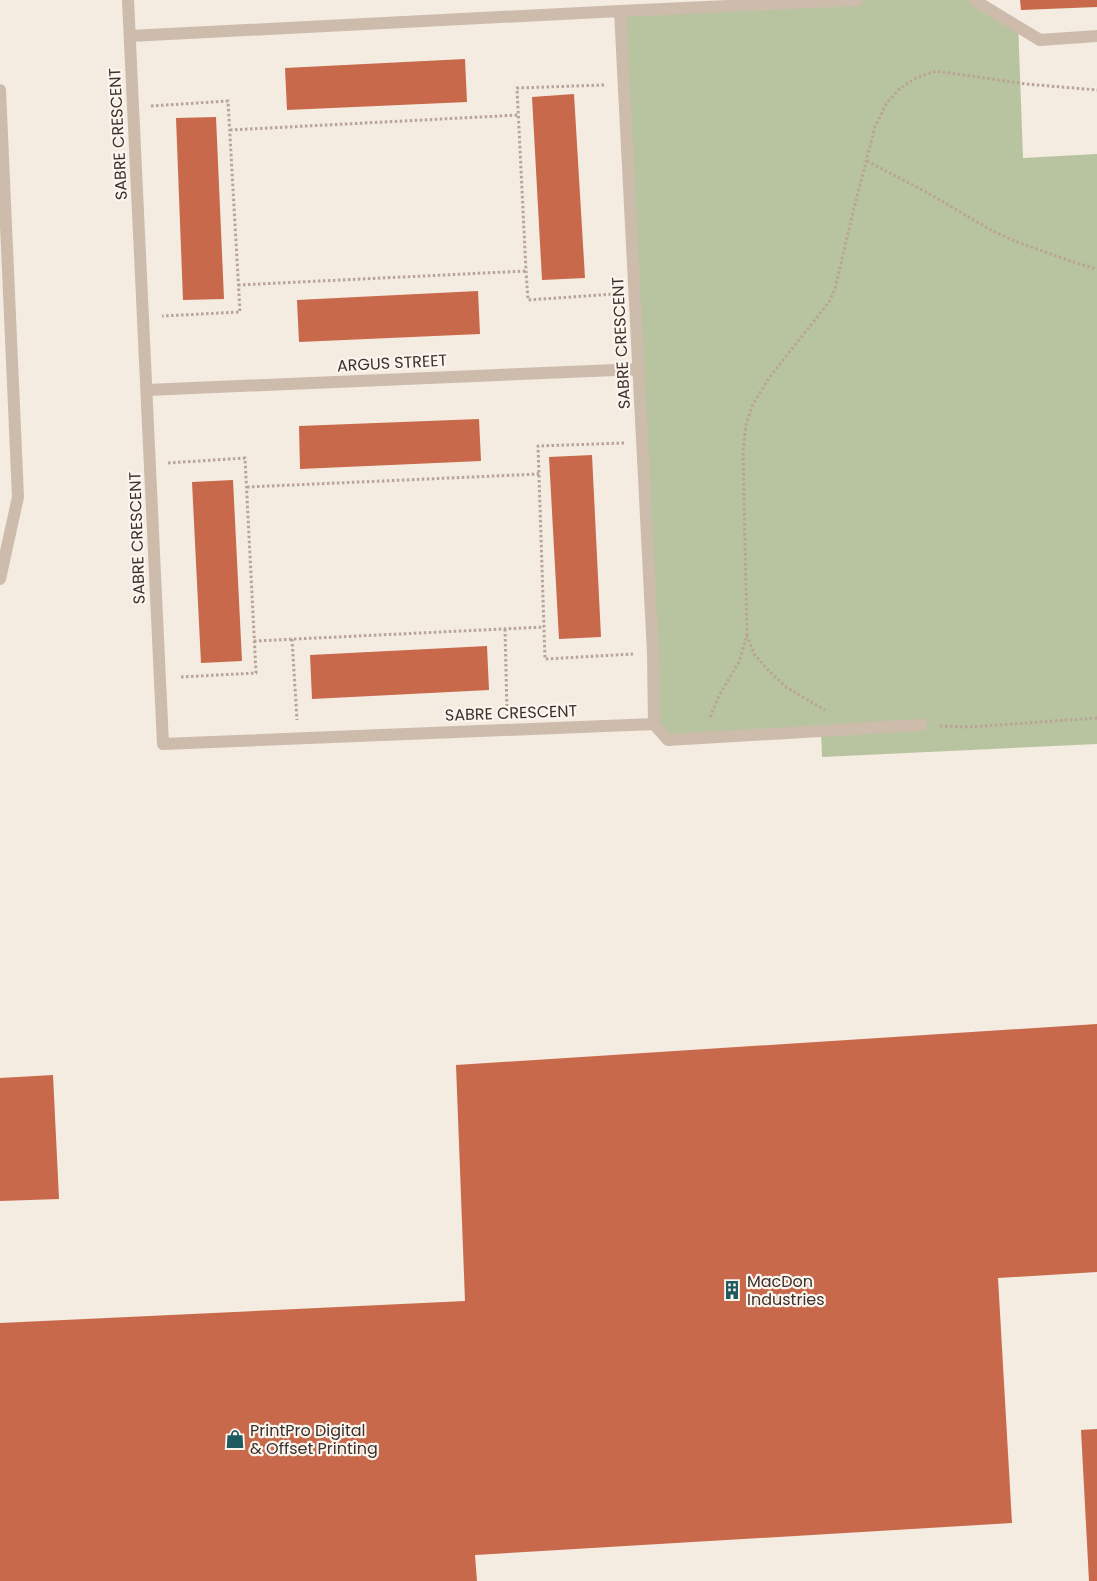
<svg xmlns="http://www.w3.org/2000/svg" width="1097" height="1581" font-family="Poppins,sans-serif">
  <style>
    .green { fill: #b8c4a0 }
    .building { fill: #c8694b }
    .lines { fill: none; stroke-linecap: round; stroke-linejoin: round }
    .path { stroke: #b9a596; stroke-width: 3; stroke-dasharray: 2.5 2.5; stroke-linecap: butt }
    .lane { stroke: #cdbbac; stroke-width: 12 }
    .street { stroke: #cdbbac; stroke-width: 12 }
    .labels { text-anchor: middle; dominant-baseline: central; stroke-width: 4.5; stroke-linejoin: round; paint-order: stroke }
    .street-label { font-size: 16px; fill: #3b302b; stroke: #fbf5ee }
    .poi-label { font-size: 16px; fill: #3b302b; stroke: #fbf5ee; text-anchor: start }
  </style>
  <rect width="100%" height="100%" fill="#f4ebe1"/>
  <path class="green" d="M857,0H983L1018,21L1023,158L1097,154V744L822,757L821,731L668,740L654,724L620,11Z"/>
  <path class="building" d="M1020,0H1097V7L1021,10Z
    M465,59L467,102L287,110L285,68Z
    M574,94L585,278L542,280L532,97Z
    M216,117L224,299L183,300L176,118Z
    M478,291L480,334L299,342L297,300Z
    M479,419L481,461L300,469L299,426Z
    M592,455L601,637L559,639L549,457Z
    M233,480L242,661L201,663L192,482Z
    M487,646L489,690L312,699L310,655Z
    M1097,1024V1272L998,1278L1012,1523L475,1555L477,1581H0V1323L465,1301L456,1065Z
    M53,1075L59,1199L0,1201V1078Z
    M1097,1429V1581H1089L1081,1430Z"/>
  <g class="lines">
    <path class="path" d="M604,85L517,88L526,271L528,300L614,294
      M151,106L228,101L240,312L162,316
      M230,130L519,115
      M867,161L926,192L991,230L1012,240L1073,262L1097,269
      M238,285L526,271
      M624,443L538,446L545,659L633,654
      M168,463L245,458L256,673L180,677
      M247,487L539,474
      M505,629L507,712
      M747,635L754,654L769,671L786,687L825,710
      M292,639L297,720
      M254,641L544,627
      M710,717L720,694L739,662L747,635L743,451L746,425L753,404L769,378L829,302L835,289L852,216L875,127L886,104L900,88L916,78L936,71L1026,84L1097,90
      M940,726L969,727L1097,718"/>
    <path class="lane" d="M974,0L1040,40L1097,36
      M0,90L18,497L0,579
      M654,724L668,740L921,725"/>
    <path class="street" d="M128,0L163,744L654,724L653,653L620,11L857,0
      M130,36L620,11
      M147,390L639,369"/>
  </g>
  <defs>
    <g id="building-bare" transform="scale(1.5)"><path d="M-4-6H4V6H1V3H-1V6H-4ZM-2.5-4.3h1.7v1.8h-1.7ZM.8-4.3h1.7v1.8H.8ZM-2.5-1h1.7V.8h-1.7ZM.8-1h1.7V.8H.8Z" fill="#1f5a5e" stroke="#fbf5ee" stroke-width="2.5" paint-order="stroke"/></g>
    <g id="shop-bare" transform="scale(1.5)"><path d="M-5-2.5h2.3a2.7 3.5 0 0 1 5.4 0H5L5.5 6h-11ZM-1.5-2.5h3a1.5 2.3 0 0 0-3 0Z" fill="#1f5a5e" stroke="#fbf5ee" stroke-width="2.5" paint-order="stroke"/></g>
  </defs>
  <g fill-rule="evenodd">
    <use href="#building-bare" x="732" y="1290"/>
    <use href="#shop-bare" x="235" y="1439"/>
  </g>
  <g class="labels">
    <g class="street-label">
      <text transform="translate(118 134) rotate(-93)">SABRE CRESCENT</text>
      <text transform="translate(621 343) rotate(-93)">SABRE CRESCENT</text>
      <text transform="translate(392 363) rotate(-3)">ARGUS STREET</text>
      <text transform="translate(137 538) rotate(-92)">SABRE CRESCENT</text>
      <text transform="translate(511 713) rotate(-2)">SABRE CRESCENT</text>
    </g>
    <g class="poi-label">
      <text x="747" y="1281">MacDon<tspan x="747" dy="18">Industries</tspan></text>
      <text x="250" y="1430">PrintPro Digital<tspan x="250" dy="18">&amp; Offset Printing</tspan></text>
    </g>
  </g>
</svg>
